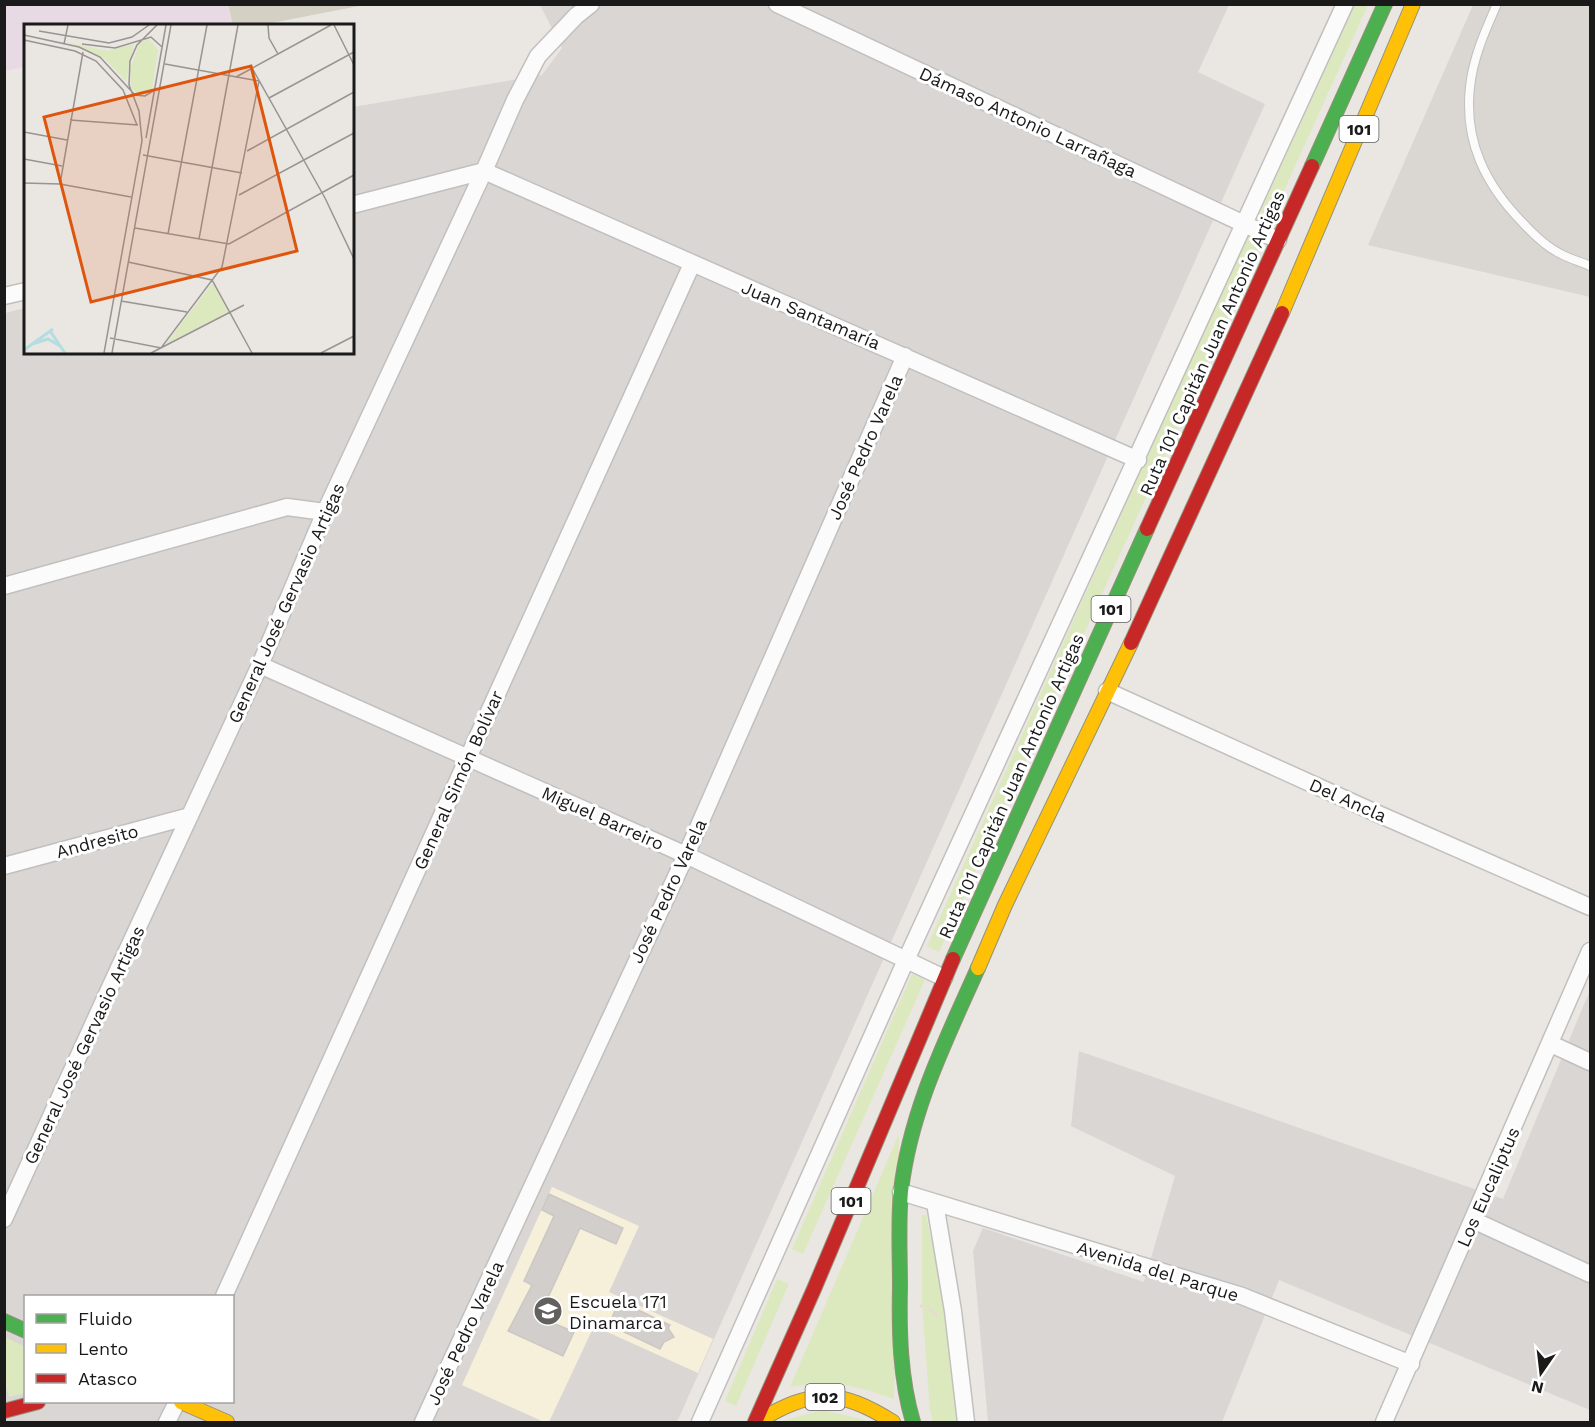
<svg xmlns="http://www.w3.org/2000/svg" width="1595" height="1427" font-family="'Work Sans',sans-serif">
  <style>
    .residential { fill: #d9d6d4; fill-rule: evenodd }
    .industrial { fill: #e8dae4 }
    .education { fill: #f6f0db }
    .airport { fill: #dad6d1 }
    .construction { fill: #d4d0c3 }
    .grass { fill: #dce9be }
    .building { fill: #d2cecb; stroke: #cdc7c3; stroke-width: 1.5 }
    .lines { fill: none; stroke-linecap: round; stroke-linejoin: round }
    .lane-casing { stroke: #c2c0be; stroke-width: 10 }
    .street-casing { stroke: #c2c0be; stroke-width: 19 }
    .fast-casing { stroke: #94917a; stroke-width: 16 }
    .slow-casing { stroke: #94917a; stroke-width: 16 }
    .jam-casing { stroke: #94917a; stroke-width: 16 }
    .path { stroke: #ead7d6; stroke-width: 3; stroke-dasharray: 3 3; stroke-linecap: butt }
    .lane { stroke: #fcfbfb; stroke-width: 8 }
    .street { stroke: #fcfbfb; stroke-width: 16 }
    .fast { stroke: #4caf50; stroke-width: 14 }
    .slow { stroke: #ffc107; stroke-width: 14 }
    .jam { stroke: #c62828; stroke-width: 14 }
    .labels { text-anchor: middle; dominant-baseline: central; stroke-width: 6; stroke-linejoin: round; paint-order: stroke }
    .shield { fill: #fff; stroke: #5f5f5f; stroke-width: 1.5 }
    .shield-label { font-size: 16px; font-weight: bold; fill: #1a1a1a }
    .street-label { font-size: 18px; fill: #1a1a1a; stroke: #fff }
    .poi-label { font-size: 18px; fill: #1a1a1a; stroke: #fff; text-anchor: start }
    .inset-river { fill: none; stroke: #b3dde0; stroke-width: 3 }
    .inset-road { fill: none; stroke: #979492; stroke-width: 1.5 }
    .view { fill: #de560d; fill-opacity: 0.15; stroke: #de560d; stroke-width: 3 }
    .inset-edge { fill: none; stroke: #1a1a1a; stroke-width: 3 }
  </style>
  <rect width="100%" height="100%" fill="#eae6e2"/>
  <path class="residential" d="M540,5H1229L1198,72L1265,104L677,1422H5V313L25,308L26,352H352L353,107L542,75L562,48ZM26,1296H232V1402H26Z
    M1590,990V1410L1279,1280L1222,1422H988L973,1251L983,1228L1144,1282L1175,1176L1071,1126L1079,1051L1503,1199Z"/>
  <path class="industrial" d="M5,4L227,5L233,25L26,26L25,67L5,71Z"/>
  <path class="education" d="M552,1187L639,1226L609,1292L713,1339L698,1373L594,1326L549,1422H544L462,1385Z"/>
  <path class="airport" d="M1473,5H1590V297L1368,245Z"/>
  <path class="construction" d="M228,5V4L364,5L256,26L233,25Z"/>
  <path class="grass" d="M1355,5H1368L1272,217L1260,212Z
    M1247,235L1262,242L939,952L927,946Z
    M912,974L925,980L803,1254L792,1249Z
    M899,1134L894,1399C855,1385 831,1379 790,1387Z
    M922,1215H926L941,1284L961,1422H933L930,1410L922,1303Z
    M777,1279L789,1284L736,1406L725,1401Z
    M5,1337L25,1347V1393L9,1397L5,1384Z
    M823,1410L862,1419L867,1422H782L785,1420Z"/>
  <path class="building" d="M549,1194L623,1228L616,1244L580,1228L539,1317L574,1332L563,1356L508,1331L532,1285L524,1281L554,1216L542,1210Z
    M619,1301L670,1325L668,1328L674,1337L664,1342L660,1349L609,1325Z"/>
  <g class="lines">
    <g class="lane-casing">
      <path id="lane" d="M1497,4C1485,31 1473,58 1470,87C1464,141 1485,184 1522,222C1533,234 1546,247 1561,254C1570,259 1581,262 1590,266"/>
    </g>
    <g class="street-casing">
      <path id="street" d="M777,4L1278,240
        M352,205L484,171L1138,460
        M4,296L26,291
        M4,586L287,507L325,512
        M260,665L686,855L944,978
        M1107,691L1376,813L1590,907
        M4,866L190,816
        M1551,1044L1590,1062
        M901,1192L1242,1296L1411,1364
        M935,1203L953,1311L966,1422
        M4,1219L118,970L260,665L325,512L484,171L515,100L538,56L576,16L591,4
        M1473,1220L1590,1274
        M224,1296L692,264
        M167,1422L177,1402
        M423,1422L686,855L905,356
        M700,1422L906,960L1345,4
        M1384,1422L1590,951"/>
    </g>
    <g class="fast-casing">
      <path id="fast" d="M1312,166L1385,4
        M953,959L1147,529
        M4,1321L26,1331
        M913,1422C900,1378 899,1332 900,1287C900,1255 898,1222 901,1191C910,1111 946,1040 978,968"/>
    </g>
    <g class="slow-casing">
      <path id="slow" d="M1282,313L1413,4
        M978,968L1005,905L1131,643
        M181,1402L227,1422
        M757,1422C811,1389 839,1388 893,1422"/>
    </g>
    <g class="jam-casing">
      <path id="jam" d="M1147,529L1312,166
        M1131,643L1282,313
        M4,1411L38,1402
        M755,1422L814,1289L953,959"/>
    </g>
    <path class="path" d="M920,1306H927L933,1314H937"/>
    <use href="#lane" class="lane"/>
    <use href="#street" class="street"/>
    <use href="#fast" class="fast"/>
    <use href="#slow" class="slow"/>
    <use href="#jam" class="jam"/>
  </g>
  <defs>
    <g id="school-disc" transform="scale(1.5)"><circle r="9.5" fill="#636160" stroke="#fff"/><path d="M0-5L7-2L0 1L-7-2ZM-4 1L0 2.5L4 1V4Q0 6-4 4Z" fill="#fff"/></g>
  </defs>
  <g fill-rule="evenodd">
    <use href="#school-disc" x="548" y="1311"/>
  </g>
  <g class="labels">
    <g class="shield">
      <rect x="1339.5" y="116" width="39" height="26" rx="4.5"/>
      <rect x="1091.5" y="596" width="39" height="26" rx="4.5"/>
      <rect x="831.5" y="1188" width="39" height="26" rx="4.5"/>
      <rect x="805.5" y="1384" width="39" height="26" rx="4.5"/>
    </g>
    <g class="shield-label">
      <text x="1359" y="129">101</text>
      <text x="1111" y="609">101</text>
      <text x="851" y="1201">101</text>
      <text x="825" y="1397">102</text>
    </g>
    <g class="street-label">
      <text transform="translate(1028 122) rotate(25)">Dámaso Antonio Larrañaga</text>
      <text transform="translate(811 315) rotate(23)">Juan Santamaría</text>
      <text transform="translate(1212 343) rotate(-66)">Ruta 101 Capitán Juan Antonio Artigas</text>
      <text transform="translate(865 447) rotate(-66)">José Pedro Varela</text>
      <text transform="translate(286 603) rotate(-66)">General José Gervasio Artigas</text>
      <text transform="translate(458 780) rotate(-66)">General Simón Bolívar</text>
      <text transform="translate(1011 786) rotate(-66)">Ruta 101 Capitán Juan Antonio Artigas</text>
      <text transform="translate(1348 800) rotate(24)">Del Ancla</text>
      <text transform="translate(603 818) rotate(24)">Miguel Barreiro</text>
      <text transform="translate(97 841) rotate(-15)">Andresito</text>
      <text transform="translate(668 891) rotate(-65)">José Pedro Varela</text>
      <text transform="translate(84 1045) rotate(-65)">General José Gervasio Artigas</text>
      <text transform="translate(1488 1187) rotate(-66)">Los Eucaliptus</text>
      <text transform="translate(1158 1271) rotate(17)">Avenida del Parque</text>
      <text transform="translate(465 1333) rotate(-65)">José Pedro Varela</text>
    </g>
    <g class="poi-label">
      <text x="569" y="1301">Escuela 171<tspan x="569" dy="21">Dinamarca</tspan></text>
    </g>
  </g>
  <g transform="translate(24 24)">
    <rect width="330" height="330" fill="#eae6e2"/>
    <path d="M125,15L134,26L128,65L116,71L107,64L106,46L116,18ZM43,18L83,27L110,20L102,57L81,35ZM190,260L204,288L142,320L187,261Z" fill="#dce9be"/>
    <path class="inset-river" d="M26,307L41,329M8,320L24,315L36,322M0,326L29,305"/>
    <path class="inset-road" d="M244,1L245,14L254,30M310,1L330,41M15,7L85,19L108,13L125,1M0,11L55,23L76,33L111,71L121,72L129,67M0,16L51,27L72,37L99,66L113,101M40,20L44,1M58,20L91,24L127,13L138,23M141,40L235,57M228,44L301,174L330,235M212,53L307,1M245,74L330,28M46,96L114,101M0,108L43,116M122,114L142,1M223,127L330,68M119,131L218,149M0,135L38,142M0,159L36,160L107,173M36,160L59,28M215,171L330,109M111,204L205,220L330,151M144,210L183,1M175,215L214,1M104,238L188,256L228,329M97,277L163,288M86,314L137,324L198,243L235,57M80,329L118,117L115,87L105,61L106,37L113,21L133,1M88,329L147,1M127,329L220,281M297,329L330,312"/>
    <path class="view" d="M227,42L273,227L67,278L20,93Z"/>
    <rect width="330" height="330" class="inset-edge"/>
  </g>
  <rect width="1595" height="1427" fill="none" stroke="#1a1a1a" stroke-width="12"/>
  <rect x="24" y="1295" width="210" height="108" fill="#ffffff" stroke="#a3a3a3" stroke-width="1.5"/>
  <rect x="36" y="1314" width="30" height="9" fill="#4caf50" stroke="#a3a3a3" stroke-width="1.5"/>
  <text x="78" y="1325" font-size="18" fill="#1a1a1a">Fluido</text>
  <rect x="36" y="1344" width="30" height="9" fill="#ffc107" stroke="#a3a3a3" stroke-width="1.5"/>
  <text x="78" y="1355" font-size="18" fill="#1a1a1a">Lento</text>
  <rect x="36" y="1374" width="30" height="9" fill="#c62828" stroke="#a3a3a3" stroke-width="1.5"/>
  <text x="78" y="1385" font-size="18" fill="#1a1a1a">Atasco</text>
  <g transform="translate(1541 1373) rotate(194)" stroke="#ffffff" stroke-width="4.5" paint-order="stroke">
  <path d="M0-4.5L10 22L0 15L-10 22Z" fill="#1a1a1a"/>
  <text y="-9" font-size="16" font-weight="bold" text-anchor="middle" fill="#1a1a1a">N</text>
  </g>
</svg>
